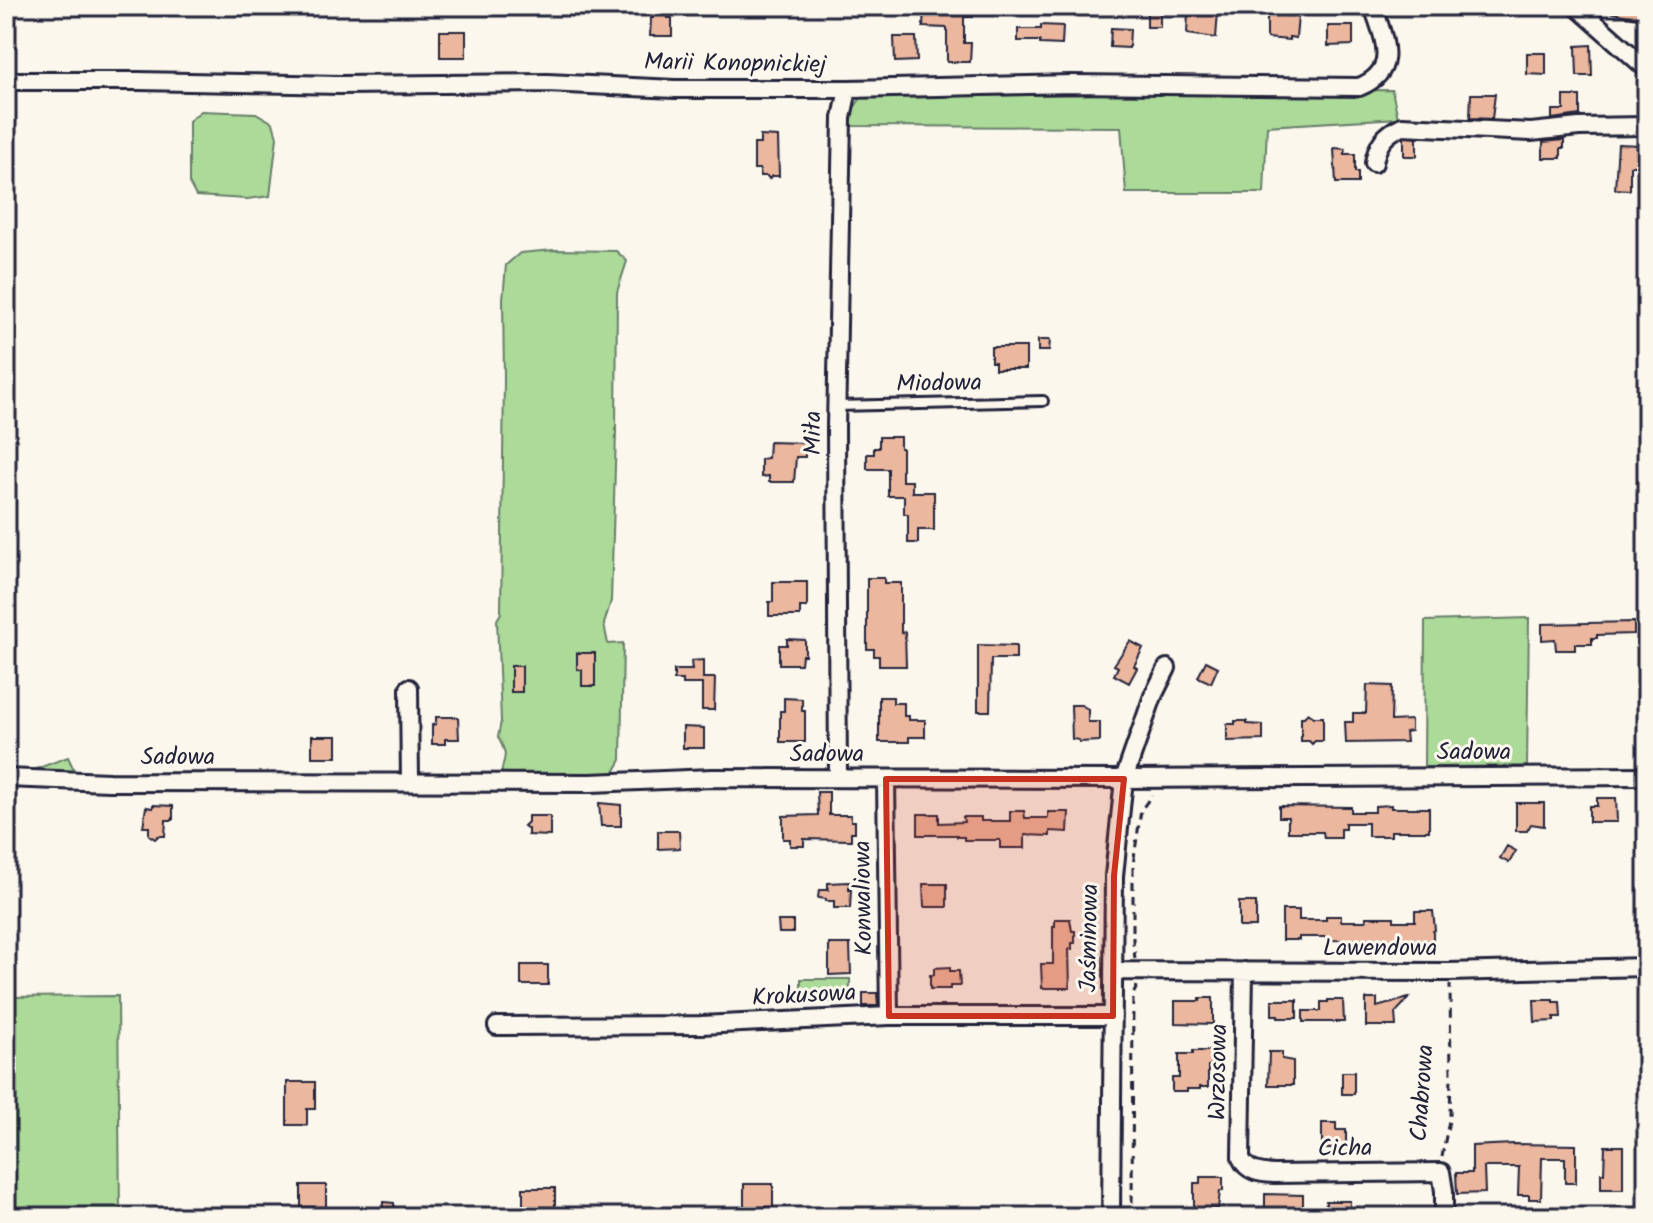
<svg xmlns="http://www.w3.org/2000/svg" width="1653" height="1223" font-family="Kalam,sans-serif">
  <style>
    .green { fill: #acda99; stroke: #677e6a; stroke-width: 2 }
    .building { fill: #ebb79e; stroke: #22223b; stroke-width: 2 }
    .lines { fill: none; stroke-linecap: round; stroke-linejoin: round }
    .lane-casing { stroke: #22223b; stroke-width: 14 }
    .street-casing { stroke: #22223b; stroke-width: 22 }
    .path { stroke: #22223b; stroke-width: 3; stroke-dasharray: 8 6; stroke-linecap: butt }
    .lane { stroke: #fbf7ec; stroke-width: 8 }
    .street { stroke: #fbf7ec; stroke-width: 16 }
    .marked { fill: #c8321e; fill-opacity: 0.2; stroke: #c8321e; stroke-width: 6; stroke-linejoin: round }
    .labels { text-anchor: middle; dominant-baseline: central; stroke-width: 6; stroke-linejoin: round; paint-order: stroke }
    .street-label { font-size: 24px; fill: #22223b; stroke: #fbf7ec }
  </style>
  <rect width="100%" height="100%" fill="#fbf7ec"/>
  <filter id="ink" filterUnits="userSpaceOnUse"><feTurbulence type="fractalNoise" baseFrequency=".0125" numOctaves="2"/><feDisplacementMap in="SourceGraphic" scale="16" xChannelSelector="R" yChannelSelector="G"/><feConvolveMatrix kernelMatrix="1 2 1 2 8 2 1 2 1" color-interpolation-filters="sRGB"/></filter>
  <g filter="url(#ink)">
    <path class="green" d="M1392,90L1398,118L1267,126L1264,193H1126L1121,127L851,126V112L861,98L880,97Z
      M201,111L256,113L273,123L277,137L270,196L247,199L196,196L189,183V121Z
      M554,250L616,251L627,261L617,292L616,433L611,601L604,624L608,644L623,643L621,760L614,772L595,776H501C503,754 510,760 498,737L501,721L497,620L501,613L504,379L503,299L506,265L520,253Z
      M1529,618L1527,766L1424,767L1425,621Z
      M68,757L76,774L20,775Z
      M801,979H850V1002H801Z
      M118,996L120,1217H6V997Z"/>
    <path class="building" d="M924,6H973V17H964V43H971L970,62H947V28L923,27Z
      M1147,6H1160V27H1147Z
      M1605,6H1647V20L1604,11Z
      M653,8H668V18H672V36H650L651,18H653Z
      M1276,8L1281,15L1298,16L1296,38L1289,37V40L1267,38V14Z
      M1199,10L1218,11L1216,38L1187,34L1188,12H1198Z
      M1041,25L1063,26L1062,45L1040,44V41H1018V29H1041Z
      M1328,26H1353V45L1328,46Z
      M1111,28L1130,29L1129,48L1110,47Z
      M440,31H466V57H440Z
      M894,37H916L917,61L895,62Z
      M1591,45L1592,76H1577L1576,46Z
      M1527,53H1546V75L1527,74Z
      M1471,94H1495L1492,119L1470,118Z
      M1564,96H1580V115L1552,119V110H1564Z
      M760,136L778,137L779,176H772L769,179L767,176H760V169H754V144H760Z
      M1404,137L1417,138V156H1404Z
      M1564,140V148H1561V158H1543V142Z
      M1618,144L1640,145V166H1630V190L1615,189Z
      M1334,148L1345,149V154H1355V172H1358V183H1336Z
      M1038,340H1050L1049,351H1038Z
      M991,347H1026V369H995V362H991Z
      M879,437H900V448H902V481H912V492H934V530H918V543H908V514H904V496H888V469H867V454H874V448H879Z
      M769,442L805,443V457H796L794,482H769V476L761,477V459L768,458Z
      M867,578H884V583H901V633L905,632L906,666H879V656H874V649H867Z
      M773,582H807V607H800V616H769V602H773Z
      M1634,622V634L1597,635V638H1592V644H1575V650H1556L1555,639L1542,640V624Z
      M787,639L805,640V655H802L801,664H779V645H787Z
      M1130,641L1143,648L1134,666L1137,668L1129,683L1114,675L1118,667L1114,665Z
      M978,645L1016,646V659H991L990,711H978Z
      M577,653H595V686H582V670L577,669Z
      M703,660V678H715L714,710H702V684H683V680H674V670H692L691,661Z
      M1206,661L1218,667L1211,683L1198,677Z
      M511,666H522V692H511Z
      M1367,685L1392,686L1391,721L1411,720V731L1405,732L1406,742L1346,743L1345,722H1353V713H1366Z
      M879,697H893V703H904V716H909V720H925V737H909V742H879Z
      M784,698L802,699V711H805V742H780V711H784Z
      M1071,705H1081L1088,709V722H1100V741L1079,742V740L1072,739Z
      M1308,713L1314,717H1323V741H1315L1312,744L1309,741H1301V717H1304Z
      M436,717H458L459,739H445V744H432V725L436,724Z
      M1235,721H1247V724L1263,725V740L1227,741V724H1235Z
      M683,727L704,728V748H683Z
      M312,736H337V757H312Z
      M817,792H829V815H851V821H855V832H851V840L804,839V846H790V839H783V816L818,815Z
      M1597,798H1616L1617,822H1589V806H1597Z
      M599,803L621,805V826H601Z
      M1516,803H1544V826L1531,824L1527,831H1516Z
      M153,805L173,806V820H166L165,836H158L155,839L149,835V827H143L146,807L153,808Z
      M1391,805V808H1429V831H1391V836H1368V823H1345V829H1341V838H1324L1323,832H1288V817H1279V806L1351,807V812H1375V806Z
      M1010,811H1024L1025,818H1048V812H1069L1068,832L1050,831V836L1025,835V848H1000V840H964V837H957V835H918V814H939V823L964,822L963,817H981V821H1010Z
      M528,816H550V836L528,835V829L524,826L528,822Z
      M658,831H679L680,848L658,849Z
      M1507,846L1516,851L1509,863L1500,858Z
      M849,882V890H851L850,908H834V901H826V899L818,898L819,890H828V883Z
      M923,884H947V907H924Z
      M1239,902H1256V927H1239Z
      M1282,910H1299V920H1326V916H1341V921H1366V917H1394V921H1415V911H1433L1435,930L1433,931V941L1326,940V937H1299V940H1282Z
      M1055,919H1070L1072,931H1075V943H1072V949H1069L1070,988H1042L1041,964H1053V926H1055Z
      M778,921H793V933H779Z
      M829,944H850L851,974L829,975Z
      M521,965H548V985H521Z
      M950,967V971H959L960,986H950V989H930V975H934V968Z
      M863,993H877L878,1006H863Z
      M1200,998H1213V1024L1175,1023V1001H1200Z
      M1409,998L1395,1013L1396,1026H1366V999H1377V1007Z
      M1272,1000H1297V1018H1278V1015H1272Z
      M1328,1000H1343L1344,1022H1303V1011H1321V1002H1328Z
      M1534,1000H1553V1002H1560L1561,1017H1554V1021L1535,1022Z
      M1193,1051H1211V1066H1208V1087H1200V1089H1187V1092H1172V1078H1179V1054H1193Z
      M1269,1052H1282V1059L1293,1061V1085H1268Z
      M1342,1072H1354V1094H1342Z
      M287,1082H315V1109H307V1125H287Z
      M1322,1123H1336V1130H1346V1149H1322Z
      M1513,1144L1576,1145V1183H1565V1158H1542L1541,1199H1529V1195H1518L1519,1167H1484L1485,1193L1457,1194L1456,1173H1472V1146Z
      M1605,1146H1623V1189H1601V1173H1604Z
      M1200,1177H1223V1191H1220L1218,1209H1194V1183H1200Z
      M744,1184H773V1207H744Z
      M301,1185H326V1207H301Z
      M523,1188H555V1207H523Z
      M1265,1194L1303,1195V1213L1265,1214Z
      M1326,1201H1350V1217H1325Z
      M383,1202L394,1203V1217H382Z"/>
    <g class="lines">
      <g class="lane-casing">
        <path id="lane" d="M837,406L1043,401"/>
      </g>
      <g class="street-casing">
        <path id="street" d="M1576,6L1647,69
          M6,81H138L340,85L547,83L675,89H848L1071,84L1359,87C1401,70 1383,38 1373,6
          M1374,163C1377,144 1385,134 1402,126L1531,132L1579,127L1647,126
          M409,688L410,782
          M6,778L109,782L591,783L712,778L1124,779L1647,776
          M838,778L836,428L842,118L848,89
          M886,779L889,1016
          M1113,971L1449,972L1647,967
          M1244,971L1241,1158C1247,1172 1260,1173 1274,1174L1441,1172L1444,1191V1217
          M497,1026L701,1025L889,1016H1113
          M1111,1217L1114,876L1124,779L1153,696L1167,668"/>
      </g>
      <path class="path" d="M1135,959L1133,940V865L1141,810L1152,795
        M1442,1157L1450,1115L1451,1076L1450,985
        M1132,1217L1133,995L1137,986"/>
      <use href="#lane" class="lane"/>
      <use href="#street" class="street"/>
    </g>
  </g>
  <path class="marked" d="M886,779H1124L1114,876L1113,1016H889Z"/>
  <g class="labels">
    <g class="street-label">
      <text transform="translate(735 64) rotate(1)">Marii Konopnickiej</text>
      <text transform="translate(939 384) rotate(-1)">Miodowa</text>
      <text transform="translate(813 433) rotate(-90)">Miła</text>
      <text x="1474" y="752">Sadowa</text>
      <text x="827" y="754">Sadowa</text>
      <text x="178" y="757">Sadowa</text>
      <text transform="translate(864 898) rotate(-91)">Konwaliowa</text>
      <text transform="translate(1090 938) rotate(-89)">Jaśminowa</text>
      <text x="1380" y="948">Lawendowa</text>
      <text transform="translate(804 996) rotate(-3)">Krokusowa</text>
      <text transform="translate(1219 1072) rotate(-89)">Wrzosowa</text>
      <text transform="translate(1423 1093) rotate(-86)">Chabrowa</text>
      <text transform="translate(1345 1149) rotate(-1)">Cicha</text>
    </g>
  </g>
  <rect width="1653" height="1223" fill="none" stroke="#fbf7ec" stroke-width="32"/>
  <rect x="16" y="16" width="1621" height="1191" fill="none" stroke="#22223b" stroke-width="3" filter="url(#ink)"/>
</svg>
